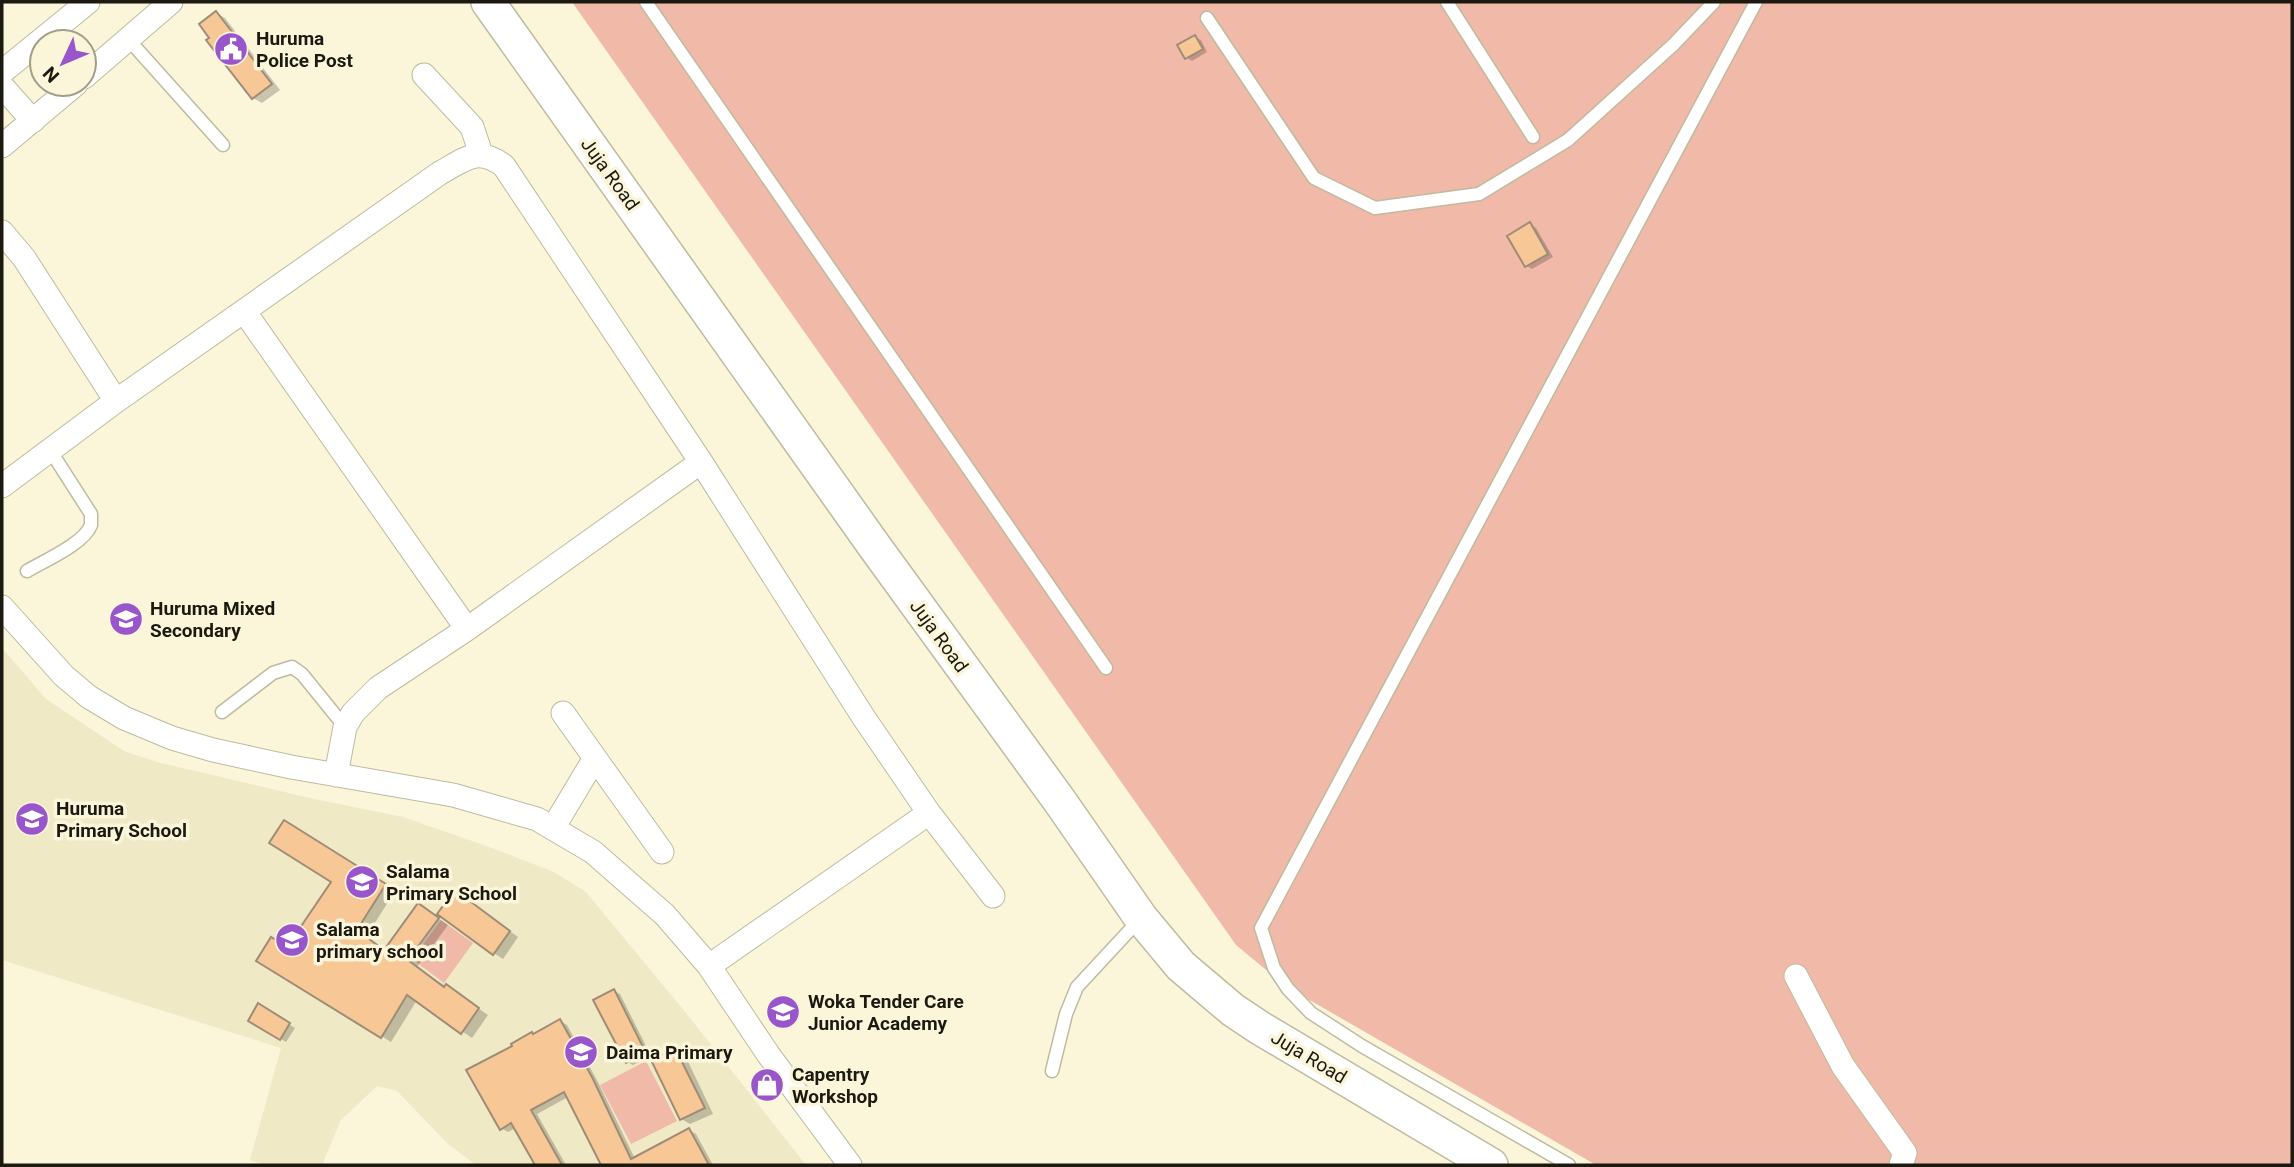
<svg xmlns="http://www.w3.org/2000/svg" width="2294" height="1167" font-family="Roboto,sans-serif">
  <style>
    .built { fill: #f0e9c6 }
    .green { fill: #f0b9a8 }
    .shadow { fill: #0003 }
    .building { fill: #f7c795; stroke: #9f8c78; stroke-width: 2 }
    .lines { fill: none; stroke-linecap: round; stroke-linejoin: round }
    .lane-casing { stroke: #bfbaa0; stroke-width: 15 }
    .street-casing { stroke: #bfbaa0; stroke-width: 25 }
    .secondary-casing { stroke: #bfbaa0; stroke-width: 36 }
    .lane { stroke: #fff; stroke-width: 12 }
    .street { stroke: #fff; stroke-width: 23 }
    .secondary { stroke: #fff; stroke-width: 33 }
    .labels { text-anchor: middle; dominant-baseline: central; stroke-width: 7; stroke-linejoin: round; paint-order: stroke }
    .poi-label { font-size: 19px; font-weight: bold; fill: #1b1910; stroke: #fbf5da; text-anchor: start }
    .street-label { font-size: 19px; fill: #1b1910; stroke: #fbf5da }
  </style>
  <rect width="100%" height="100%" fill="#fbf5da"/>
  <path class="built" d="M2,648L46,699L124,751L157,762L310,798L403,817L489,847L554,872L586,892L686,1013L806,1165H476L448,1144L397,1091L377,1086L341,1120L322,1165H266L250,1160L281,1048L2,960Z"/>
  <path class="green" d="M572,2H2292V1165H1596L1287,987L1236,945Z
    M441,920L473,943L444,983L412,959Z
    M646,1061L677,1121L631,1144L600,1085Z"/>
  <path class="shadow" d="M216,13L225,18L280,90L262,103L253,98Z
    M1195,37L1201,40L1207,52L1192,61L1186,57Z
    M1530,224L1536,228L1553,257L1532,269L1527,266Z
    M294,828L395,891L366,937L385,951L428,911L448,925L417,967L488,1015L472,1038L417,1000L391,1042L259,960L288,949L334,882Z
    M464,898L518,937L503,959L494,953Z
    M614,991L620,994L651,1056L633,1065L627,1062Z
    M259,1006L295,1028L286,1042L250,1020Z
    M560,1021L567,1025L599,1084L635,1159L689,1130L696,1134L713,1165H603L568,1097L537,1114L566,1165H537L516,1128L508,1132L501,1128L534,1035Z
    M675,1050L685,1055L713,1114L690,1124L681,1119Z"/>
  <path class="building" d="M216,11L272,84L252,99L206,40L209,38L199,24Z
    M1195,35L1203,49L1185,59L1177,45Z
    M1530,222L1548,254L1525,267L1507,236Z
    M284,820L386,884L357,930L384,950L418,903L439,918L408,960L444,987L446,984L479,1008L461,1034L407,995L381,1038L256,961L271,937L287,947L331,882L269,843Z
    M455,890L510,931L493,955L437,914Z
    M614,989L646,1053L626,1063L593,1000Z
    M258,1003L290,1023L280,1040L248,1021Z
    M560,1019L593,1079L631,1159L689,1128L709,1165H601L564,1092L531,1110L562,1165H535L511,1123L500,1130L466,1070L512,1046L511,1044L532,1032L533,1034Z
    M675,1048L705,1108L680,1120L651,1060Z"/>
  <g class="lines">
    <g class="lane-casing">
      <path id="lane" d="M646,2L1106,668
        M1447,2L1533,137
        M1207,18L1314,178L1375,208L1479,194L1568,140L1673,45L1714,2
        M128,39L223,145
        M27,571C44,561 85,543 91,525C91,523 91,516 91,514L50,450
        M222,712L273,673L292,667L302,674L345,727
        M1052,1071L1066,1014L1077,987L1141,918
        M1569,1165L1362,1046L1311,1013L1288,989L1274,968L1261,928L1756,2"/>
    </g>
    <g class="street-casing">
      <path id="street" d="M2,72L88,2
        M424,75L472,127L481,154
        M84,77L171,2
        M2,86L33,121
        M2,146L76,84
        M2,232L24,258L116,401
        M244,311L467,629
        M2,486L116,401L440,173C465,159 478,146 504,166L701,462L864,718L929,813L709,966
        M2,607L64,676L89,697L124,718L172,738L213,750L291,767L453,795L537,819L593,852L665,915L709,966L768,1054L850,1165
        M563,713L595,758
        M336,775L345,727L353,713L378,688L467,629L701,462
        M929,813L993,896
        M553,828L595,758L662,852
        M1796,976L1843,1066L1905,1153L1901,1165"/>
    </g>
    <g class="secondary-casing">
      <path id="secondary" d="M488,2L875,547L1059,800L1141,918L1181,966L1233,1010L1260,1028L1491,1165"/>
    </g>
    <use href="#lane" class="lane"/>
    <use href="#street" class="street"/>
    <use href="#secondary" class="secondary"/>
  </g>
  <defs>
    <g id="civic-disc" transform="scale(1.75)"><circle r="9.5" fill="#9955ca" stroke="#fbf5da"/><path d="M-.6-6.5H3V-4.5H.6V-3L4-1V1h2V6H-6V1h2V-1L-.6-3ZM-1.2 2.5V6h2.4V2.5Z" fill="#fff"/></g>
    <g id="school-disc" transform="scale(1.75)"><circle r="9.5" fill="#9955ca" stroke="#fbf5da"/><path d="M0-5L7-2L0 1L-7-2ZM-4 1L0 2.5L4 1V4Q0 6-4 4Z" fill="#fff"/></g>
    <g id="shop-disc" transform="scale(1.75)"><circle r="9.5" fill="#9955ca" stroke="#fbf5da"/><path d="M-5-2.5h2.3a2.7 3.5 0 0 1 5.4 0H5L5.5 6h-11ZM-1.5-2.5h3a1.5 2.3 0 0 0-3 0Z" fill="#fff"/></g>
  </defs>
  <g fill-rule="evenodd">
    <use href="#civic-disc" x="231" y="49"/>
    <use href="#school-disc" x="126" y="619"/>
    <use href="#school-disc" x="32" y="819"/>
    <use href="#school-disc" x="362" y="882"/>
    <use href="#school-disc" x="292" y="940"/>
    <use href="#school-disc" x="783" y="1012"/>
    <use href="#school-disc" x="581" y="1052"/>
    <use href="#shop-disc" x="767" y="1085"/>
  </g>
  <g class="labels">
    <g class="poi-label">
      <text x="256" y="38">Huruma<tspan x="256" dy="22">Police Post</tspan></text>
      <text x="150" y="608">Huruma Mixed<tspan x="150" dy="22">Secondary</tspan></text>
      <text x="56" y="808">Huruma<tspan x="56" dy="22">Primary School</tspan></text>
      <text x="386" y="871">Salama<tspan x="386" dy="22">Primary School</tspan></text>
      <text x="316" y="929">Salama<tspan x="316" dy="22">primary school</tspan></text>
      <text x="808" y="1001">Woka Tender Care<tspan x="808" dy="22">Junior Academy</tspan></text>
      <text x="606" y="1052">Daima Primary</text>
      <text x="792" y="1074">Capentry<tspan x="792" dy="22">Workshop</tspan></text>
    </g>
    <g class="street-label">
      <text transform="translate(610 174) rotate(54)">Juja Road</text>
      <text transform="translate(939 636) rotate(54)">Juja Road</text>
      <text transform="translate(1309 1057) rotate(31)">Juja Road</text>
    </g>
  </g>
  <rect width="2294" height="1167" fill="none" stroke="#1b1910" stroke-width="7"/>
  <g transform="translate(63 63) rotate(226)"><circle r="33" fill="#fbf5da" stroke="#a19d89" stroke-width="2"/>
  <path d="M0-5L12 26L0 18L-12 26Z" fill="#9955ca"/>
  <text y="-10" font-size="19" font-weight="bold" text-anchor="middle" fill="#1b1910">N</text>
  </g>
</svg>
